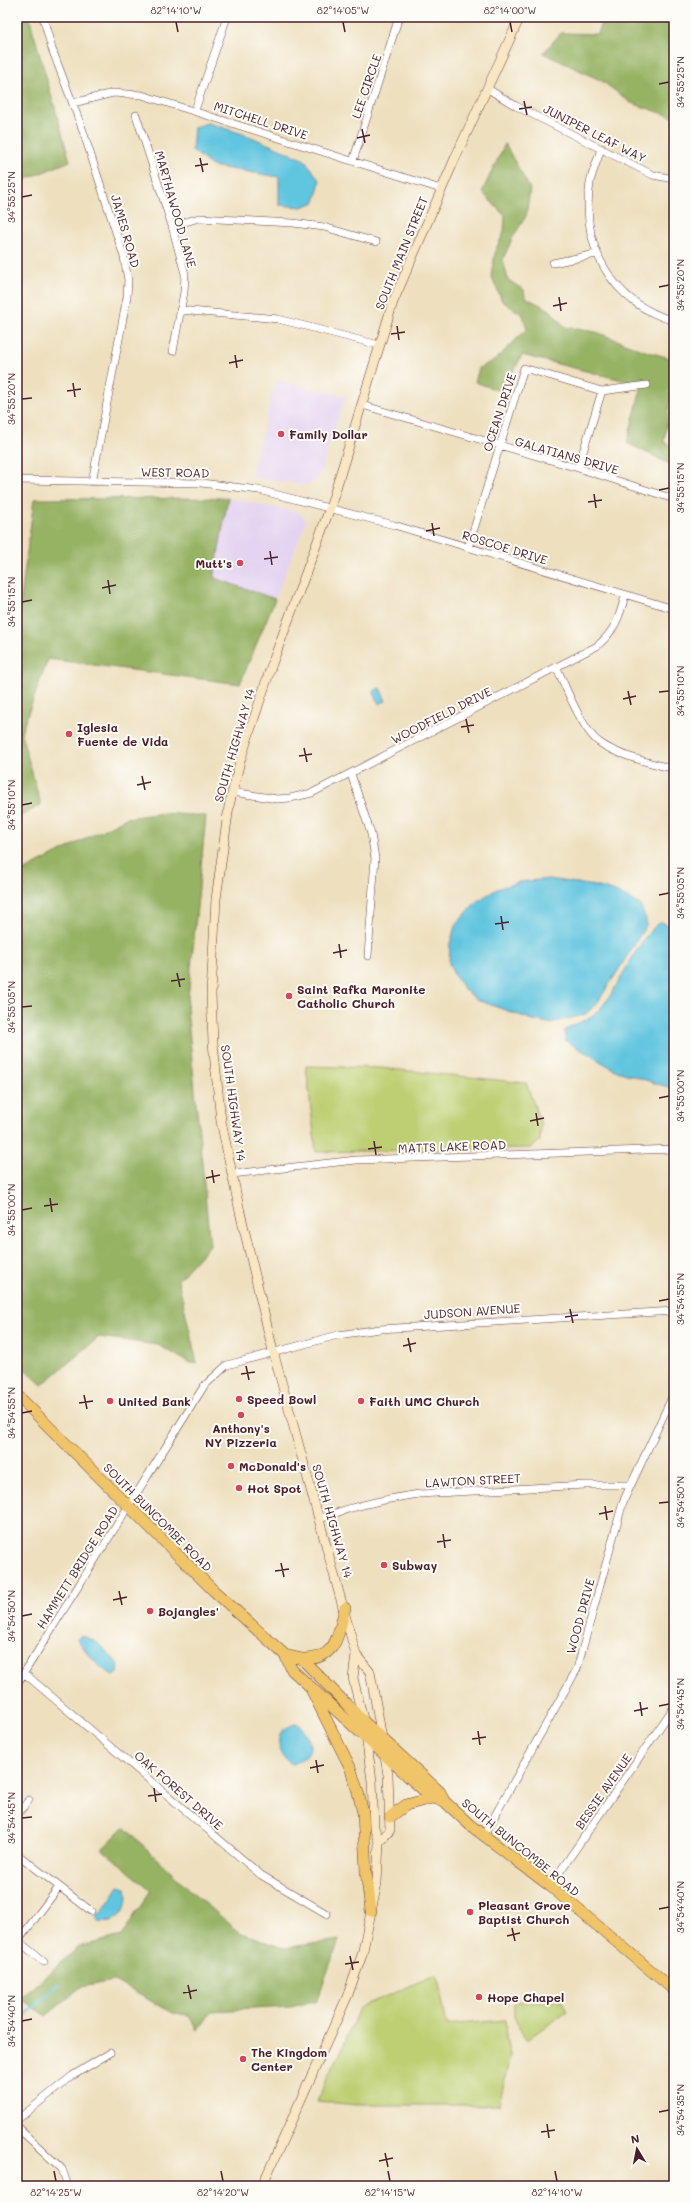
<svg xmlns="http://www.w3.org/2000/svg" width="691" height="2203" font-family="Mali,sans-serif">
  <style>
    .built { fill: #e4d3f1 }
    .green { fill: #bdcf72; stroke: #84774e }
    .forest { fill: #96b264; stroke: #706848 }
    .water { fill: #61c5df; stroke: #567285 }
    .lines { fill: none; stroke-linecap: round; stroke-linejoin: round }
    .stream { stroke: #61c5df; stroke-width: 2.5 }
    .street-casing { stroke: #633c41; stroke-width: 8 }
    .secondary-casing { stroke: #633c41; stroke-width: 10 }
    .primary-casing { stroke: #633c41; stroke-width: 12 }
    .street { stroke: #fff; stroke-width: 7 }
    .secondary { stroke: #f9e7c3; stroke-width: 9 }
    .primary { stroke: #f0c469; stroke-width: 11 }
    .ticks { fill: none; stroke: #4a1f2b; stroke-width: 1.5 }
    .poi-dot { fill: #d1495b; stroke: #fdfcf7; stroke-width: 1.5 }
    .labels { text-anchor: middle; dominant-baseline: central; stroke-width: 4; stroke-linejoin: round; paint-order: stroke }
    .street-label { font-size: 12px; fill: #4a1f2b; stroke: #fdfcf7 }
    .poi-label { font-size: 12px; font-weight: bold; fill: #4a1f2b; stroke: #fdfcf7; text-anchor: start }
    .neatline { fill: none; stroke: #4a1f2b; stroke-width: 1.5 }
    .ticks-label { font-size: 10px; text-anchor: middle; fill: #4a1f2b }
  </style>
  <rect width="100%" height="100%" fill="#fdfcf7"/>
  <filter id="ink" filterUnits="userSpaceOnUse"><feTurbulence type="fractalNoise" baseFrequency=".025" numOctaves="2"/><feDisplacementMap in="SourceGraphic" scale="8" xChannelSelector="R" yChannelSelector="G"/><feConvolveMatrix kernelMatrix="1 2 1 2 8 2 1 2 1" color-interpolation-filters="sRGB"/></filter>
  <filter id="wash" filterUnits="userSpaceOnUse"><feTurbulence type="fractalNoise" baseFrequency=".012" numOctaves="4" result="noise"/><feDisplacementMap in="SourceGraphic" scale="16" xChannelSelector="R" yChannelSelector="G"/><feGaussianBlur stdDeviation="0.9" result="paint"/><feColorMatrix in="noise" values="0 0 0 0 0 0 0 0 0 0 0 0 0 0 0 0 0 1.4 0 .05"/><feComposite in="paint" operator="in"/></filter>
  <g filter="url(#wash)">
    <rect width="100%" height="100%" fill="#eee0bf"/>
    <path class="built" d="M276,380L343,396L347,393L319,476L313,483L303,485L250,477Z
      M228,498L298,512L304,517L306,522L275,599L214,578Z"/>
    <path class="green" d="M306,1066L381,1068L526,1083L541,1124L540,1141L531,1148L316,1152Z
      M437,1974L447,2025L505,2020L510,2056L499,2105H356L317,2101L343,2047L359,2008Z
      M562,2000L567,2011L526,2040L514,2017V2003Z"/>
    <path class="forest" d="M17,17H29L70,161L17,183Z
      M602,17H665L674,25V117L631,103L602,81L543,53L561,33L598,34Z
      M505,144L530,189L526,216L512,239L503,259L508,280L524,290L525,297L550,310L565,327L596,332L648,352L674,359V391L671,394L664,442L674,448V466L627,443L642,385L522,355L503,392L475,382L479,368L495,360L527,329L523,315L502,301L491,275L496,249L504,232L505,216L482,192Z
      M228,498L214,578L275,599L240,684L48,659L21,733L41,805L17,818V627L34,499Z
      M164,813L206,816L187,1008L210,1245L178,1280L197,1363H190L158,1345L99,1337L42,1385L17,1362V874L126,818Z
      M124,1827L184,1885L239,1932L284,1948L339,1940L317,2000L291,2007L211,2011L197,2031L189,2015L173,2013L114,1981L81,1987L46,2016L20,1998L79,1947L121,1936L151,1890L102,1849Z"/>
    <path class="water" d="M208,123L249,136L305,160L320,181L315,202L301,207L279,205V177L212,166L192,150L194,127Z
      M380,688L386,701L379,704L373,691Z
      M549,879L595,886L616,892L640,905L646,919V925L633,947L596,1005L584,1015L549,1023L533,1020L477,1000L464,989L454,975L449,963L450,944L455,926L476,902L497,889L519,882Z
      M661,922L674,928V1089L617,1071L566,1041L564,1031C573,1023 586,1022 594,1015C620,992 635,938 661,922Z
      M80,1636C96,1638 109,1654 119,1665L118,1672L114,1675C99,1670 87,1652 77,1639Z
      M295,1724L300,1725C313,1743 316,1754 292,1764C283,1761 276,1745 280,1735C282,1729 290,1726 295,1724Z
      M119,1886L126,1888C130,1908 120,1925 98,1921L97,1915L102,1912Z"/>
    <g class="lines">
      <path class="stream" d="M17,2023L58,1984"/>
    </g>
  </g>
  <g filter="url(#ink)">
    <g class="lines">
      <g class="street-casing">
        <path id="street" d="M43,17L52,49L82,128L124,257L128,280L127,297L92,482
          M488,89L516,106L653,175L674,179
          M73,103L113,93L142,95L441,189
          M195,110L227,17
          M136,115L172,226L185,274L184,292L173,351
          M601,148C598,160 592,172 590,183C580,246 612,303 674,321
          M353,161L399,17
          M172,226L199,218L293,223L324,227L376,242
          M553,263L596,254
          M180,310L278,319L379,345
          M602,391L647,385
          M362,405L578,468L674,499
          M17,480L201,483L259,490L394,525L674,609
          M468,548L524,368L602,391L578,468
          M557,668C565,686 583,731 599,742C617,756 652,763 674,769
          M351,774L371,834L375,858L368,956
          M233,792L277,799L290,798L312,793L597,646C614,632 620,617 625,595
          M232,1174L356,1160L674,1149
          M320,1519C350,1506 386,1499 419,1494L585,1485H630
          M24,1673L261,1875L327,1914
          M17,1684L204,1386L227,1365L338,1335L380,1329L674,1311
          M17,1815L29,1800
          M484,1835L577,1669L623,1502L674,1393
          M17,1854L91,1911
          M550,1886L674,1707
          M17,1940L44,1962
          M18,1941L59,1887
          M17,2120L72,2076L110,2053
          M17,2127L62,2169L68,2186"/>
      </g>
      <g class="secondary-casing">
        <path id="secondary" d="M356,1655L370,1672L378,1715L388,1775L390,1830L379,1842
          M364,1723L353,1678L356,1655L273,1351L240,1212L221,1121L213,1043L211,994L216,899L229,806L240,761L272,664L330,508L393,302L456,156L520,17
          M262,2186L347,1997L362,1955L377,1883L379,1842L374,1827L372,1781L366,1735"/>
      </g>
      <g class="primary-casing">
        <path id="primary" d="M17,1395L213,1590L285,1655L292,1670L432,1798L444,1801L470,1825L550,1886L674,1990
          M285,1655L302,1659L363,1721L440,1792L444,1801
          M302,1659C337,1660 338,1635 345,1608
          M312,1691L350,1767L358,1792L363,1813L366,1872L371,1911
          M390,1817L406,1805L432,1798"/>
      </g>
      <use href="#street" class="street"/>
      <use href="#secondary" class="secondary"/>
      <use href="#primary" class="primary"/>
    </g>
  </g>
  <path class="ticks" d="M176,22L178,32M343,22L345,32M510,22L512,32M659,84L669,82M524,101L527,115M519,109L532,107M362,129L365,143M357,138L370,135M200,158L203,172M195,166L208,164M22,197L32,195M659,287L669,285M559,297L561,311M553,306L567,303M397,326L399,340M391,334L405,332M235,355L237,368M229,363L243,360M73,383L75,397M67,391L81,389M22,399L32,398M659,490L669,488M594,494L596,508M588,502L602,500M432,523L434,536M426,531L440,528M270,551L272,565M264,559L278,557M108,580L110,594M102,588L116,585M22,602L32,600M628,691L631,705M659,692L669,691M623,699L636,696M466,719L469,733M461,727L474,725M304,748L307,762M299,756L312,754M142,776L145,790M137,785L151,782M22,805L32,803M659,895L669,893M501,916L503,930M495,924L509,922M339,944L341,958M333,953L347,950M177,973L180,987M171,981L185,979M22,1007L32,1006M659,1098L669,1096M536,1113L538,1126M530,1121L544,1118M374,1141L376,1155M368,1149L382,1147M212,1170L214,1183M206,1178L220,1175M50,1198L52,1212M44,1206L58,1204M22,1210L32,1208M659,1301L669,1299M570,1309L573,1323M565,1317L578,1315M408,1338L411,1352M403,1346L416,1343M246,1366L249,1380M241,1374L255,1372M84,1395L87,1409M79,1403L93,1401M22,1413L32,1411M659,1503L669,1502M605,1506L607,1520M599,1514L613,1511M443,1534L445,1548M437,1542L451,1540M281,1563L284,1577M275,1571L289,1569M119,1591L122,1605M113,1600L127,1597M22,1616L32,1614M640,1702L642,1716M659,1706L669,1704M634,1711L648,1708M478,1731L480,1745M472,1739L486,1737M316,1760L318,1773M310,1768L324,1765M154,1788L156,1802M148,1796L162,1794M22,1818L32,1817M659,1909L669,1907M512,1928L515,1941M507,1936L520,1933M350,1956L353,1970M345,1964L359,1962M188,1985L191,1999M183,1993L197,1990M22,2021L32,2019M659,2112L669,2110M547,2124L549,2138M541,2132L555,2130M385,2153L388,2167M379,2161L393,2158M54,2171L56,2181M221,2171L223,2181M388,2171L390,2181M555,2171L557,2181"/>
  <g class="poi-dot">
    <circle cx="281" cy="434" r="4"/>
    <circle cx="240" cy="563" r="4"/>
    <circle cx="69" cy="734" r="4"/>
    <circle cx="289" cy="996" r="4"/>
    <circle cx="239" cy="1399" r="4"/>
    <circle cx="110" cy="1401" r="4"/>
    <circle cx="361" cy="1401" r="4"/>
    <circle cx="241" cy="1415" r="4"/>
    <circle cx="231" cy="1466" r="4"/>
    <circle cx="239" cy="1488" r="4"/>
    <circle cx="384" cy="1565" r="4"/>
    <circle cx="150" cy="1611" r="4"/>
    <circle cx="470" cy="1912" r="4"/>
    <circle cx="479" cy="1997" r="4"/>
    <circle cx="243" cy="2059" r="4"/>
  </g>
  <g class="labels">
    <g class="street-label">
      <text transform="translate(366 86) rotate(-71)">LEE CIRCLE</text>
      <text transform="translate(261 120) rotate(18)">MITCHELL DRIVE</text>
      <text transform="translate(595 133) rotate(27)">JUNIPER LEAF WAY</text>
      <text transform="translate(176 209) rotate(74)">MARTHAWOOD LANE</text>
      <text transform="translate(126 231) rotate(74)">JAMES ROAD</text>
      <text transform="translate(401 253) rotate(-68)">SOUTH MAIN STREET</text>
      <text transform="translate(499 412) rotate(-72)">OCEAN DRIVE</text>
      <text transform="translate(567 455) rotate(16)">GALATIANS DRIVE</text>
      <text transform="translate(175 472) rotate(1)">WEST ROAD</text>
      <text transform="translate(505 547) rotate(17)">ROSCOE DRIVE</text>
      <text transform="translate(441 715) rotate(-27)">WOODFIELD DRIVE</text>
      <text transform="translate(234 745) rotate(-74)">SOUTH HIGHWAY 14</text>
      <text transform="translate(234 1103) rotate(82)">SOUTH HIGHWAY 14</text>
      <text transform="translate(452 1146) rotate(-2)">MATTS LAKE ROAD</text>
      <text transform="translate(472 1311) rotate(-4)">JUDSON AVENUE</text>
      <text transform="translate(473 1480) rotate(-3)">LAWTON STREET</text>
      <text transform="translate(158 1517) rotate(45)">SOUTH BUNCOMBE ROAD</text>
      <text transform="translate(333 1521) rotate(74)">SOUTH HIGHWAY 14</text>
      <text transform="translate(77 1567) rotate(-58)">HAMMETT BRIDGE ROAD</text>
      <text transform="translate(580 1616) rotate(-75)">WOOD DRIVE</text>
      <text transform="translate(179 1790) rotate(41)">OAK FOREST DRIVE</text>
      <text transform="translate(603 1791) rotate(-55)">BESSIE AVENUE</text>
      <text transform="translate(521 1847) rotate(39)">SOUTH BUNCOMBE ROAD</text>
    </g>
    <g class="poi-label">
      <text x="289" y="434">Family Dollar</text>
      <text x="232" y="563" text-anchor="end">Mutt's</text>
      <text x="77" y="727">Iglesia<tspan x="77" dy="14">Fuente de Vida</tspan></text>
      <text x="297" y="989">Saint Rafka Maronite<tspan x="297" dy="14">Catholic Church</tspan></text>
      <text x="247" y="1399">Speed Bowl</text>
      <text x="118" y="1401">United Bank</text>
      <text x="369" y="1401">Faith UMC Church</text>
      <text x="241" y="1428" text-anchor="middle">Anthony's<tspan x="241" dy="14">NY Pizzeria</tspan></text>
      <text x="239" y="1466">McDonald's</text>
      <text x="247" y="1488">Hot Spot</text>
      <text x="392" y="1565">Subway</text>
      <text x="158" y="1611">Bojangles'</text>
      <text x="478" y="1905">Pleasant Grove<tspan x="478" dy="14">Baptist Church</tspan></text>
      <text x="487" y="1997">Hope Chapel</text>
      <text x="251" y="2052">The Kingdom<tspan x="251" dy="14">Center</tspan></text>
    </g>
  </g>
  <rect width="691" height="2203" fill="none" stroke="#fdfcf7" stroke-width="44"/>
  <g transform="translate(637 2149) rotate(350)" stroke="#fdfcf7" stroke-width="3" paint-order="stroke">
  <path d="M0-3L7 15L0 10L-7 15Z" fill="#4a1f2b"/>
  <text y="-6" font-size="11" font-weight="bold" text-anchor="middle" fill="#4a1f2b">N</text>
  </g>
  <rect x="22" y="22" width="647" height="2159" class="neatline"/>
  <g class="ticks-label">
    <text x="176" y="14">82°14'10"W</text>
    <text x="343" y="14">82°14'05"W</text>
    <text x="510" y="14">82°14'00"W</text>
    <text transform="translate(680 82) rotate(-90)" y="4">34°55'25"N</text>
    <text transform="translate(11 197) rotate(-90)" y="4">34°55'25"N</text>
    <text transform="translate(680 285) rotate(-90)" y="4">34°55'20"N</text>
    <text transform="translate(11 399) rotate(-90)" y="4">34°55'20"N</text>
    <text transform="translate(680 488) rotate(-90)" y="4">34°55'15"N</text>
    <text transform="translate(11 602) rotate(-90)" y="4">34°55'15"N</text>
    <text transform="translate(680 691) rotate(-90)" y="4">34°55'10"N</text>
    <text transform="translate(11 805) rotate(-90)" y="4">34°55'10"N</text>
    <text transform="translate(680 893) rotate(-90)" y="4">34°55'05"N</text>
    <text transform="translate(11 1007) rotate(-90)" y="4">34°55'05"N</text>
    <text transform="translate(680 1096) rotate(-90)" y="4">34°55'00"N</text>
    <text transform="translate(11 1210) rotate(-90)" y="4">34°55'00"N</text>
    <text transform="translate(680 1299) rotate(-90)" y="4">34°54'55"N</text>
    <text transform="translate(11 1413) rotate(-90)" y="4">34°54'55"N</text>
    <text transform="translate(680 1502) rotate(-90)" y="4">34°54'50"N</text>
    <text transform="translate(11 1616) rotate(-90)" y="4">34°54'50"N</text>
    <text transform="translate(680 1704) rotate(-90)" y="4">34°54'45"N</text>
    <text transform="translate(11 1818) rotate(-90)" y="4">34°54'45"N</text>
    <text transform="translate(680 1907) rotate(-90)" y="4">34°54'40"N</text>
    <text transform="translate(11 2021) rotate(-90)" y="4">34°54'40"N</text>
    <text transform="translate(680 2110) rotate(-90)" y="4">34°54'35"N</text>
    <text x="56" y="2196">82°14'25"W</text>
    <text x="223" y="2196">82°14'20"W</text>
    <text x="390" y="2196">82°14'15"W</text>
    <text x="557" y="2196">82°14'10"W</text>
  </g>
</svg>
